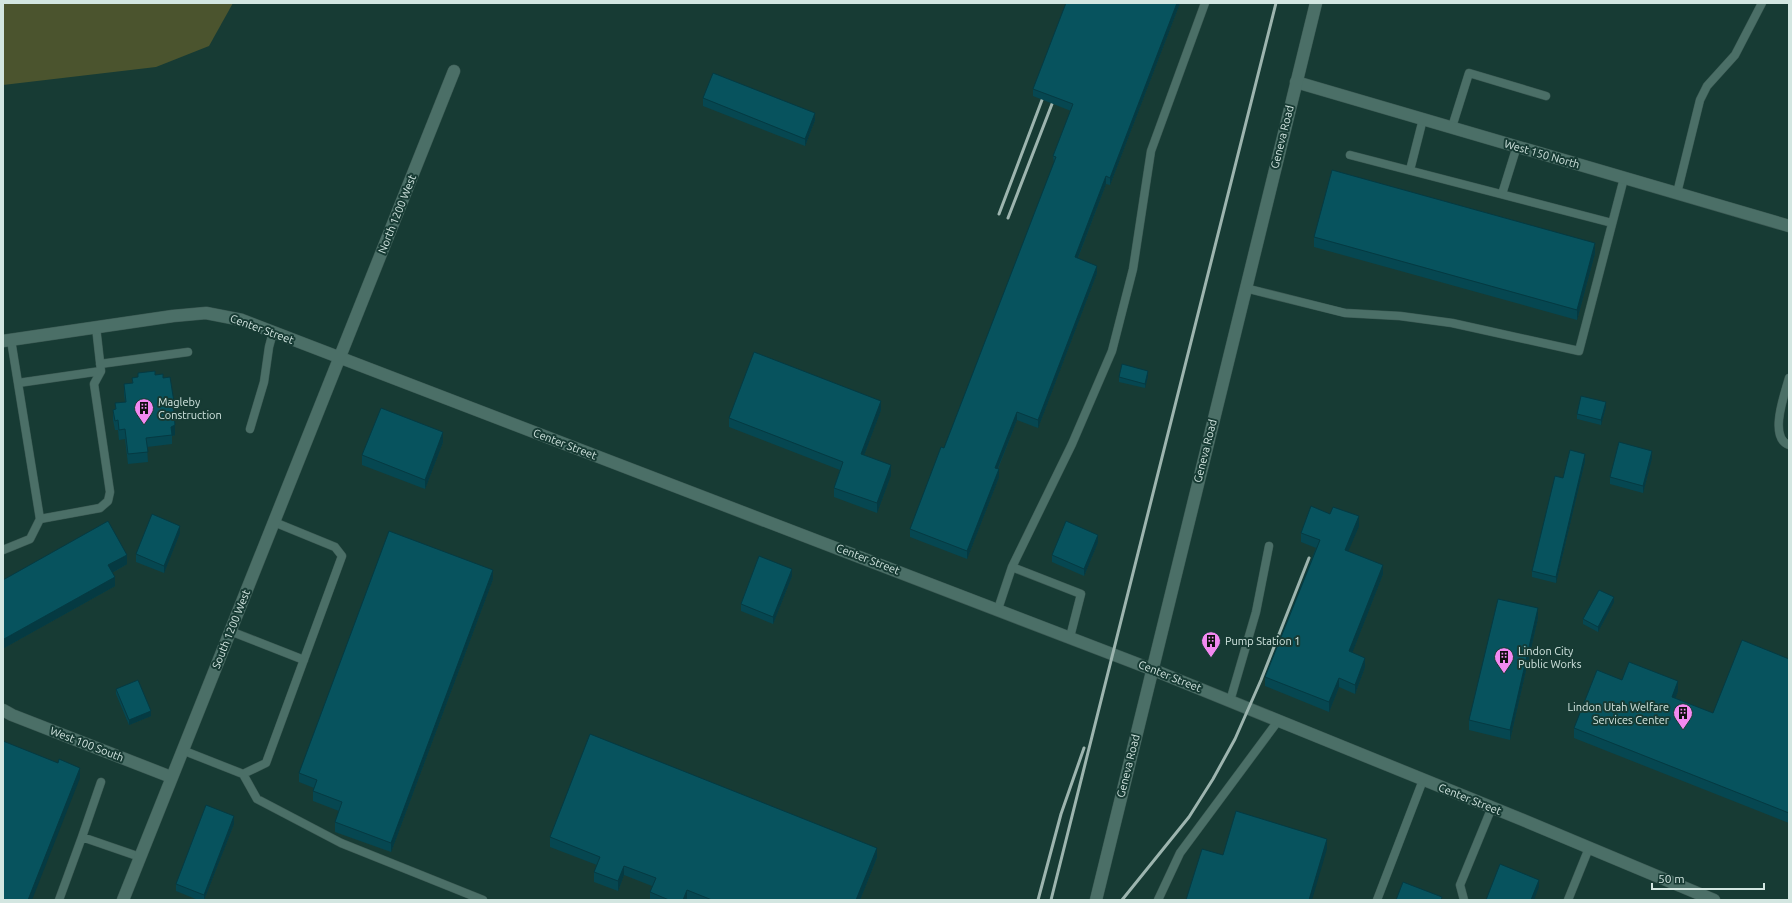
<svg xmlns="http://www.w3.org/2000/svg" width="1792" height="903" font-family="Ubuntu,sans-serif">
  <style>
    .green { fill: #4b542e }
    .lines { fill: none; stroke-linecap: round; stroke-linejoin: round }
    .lane-casing { stroke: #3b5953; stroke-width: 9 }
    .street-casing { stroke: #3b5953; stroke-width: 13 }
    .secondary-casing { stroke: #3b5953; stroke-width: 13 }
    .lane { stroke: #4b6f67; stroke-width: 8 }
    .street { stroke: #4b6f67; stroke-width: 12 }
    .secondary { stroke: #4b6f67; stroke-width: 12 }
    .rail { stroke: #9db5af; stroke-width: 3 }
    .wall { fill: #064751 }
    .shaded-wall { fill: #053a42 }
    .building { fill: #07535e; stroke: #053a42 }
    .labels { text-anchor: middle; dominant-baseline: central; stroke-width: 4; stroke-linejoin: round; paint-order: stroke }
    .street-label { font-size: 11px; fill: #d3e6e1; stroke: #173b34 }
    .poi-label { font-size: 11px; fill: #d3e6e1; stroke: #173b34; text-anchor: start }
  </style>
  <rect width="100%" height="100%" fill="#173b34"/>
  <path class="green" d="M3,3H233L209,46L156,67L3,85Z"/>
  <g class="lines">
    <g class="lane-casing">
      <path id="lane" d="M1452,127L1469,73L1546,96
        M1350,155L1612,223
        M1410,170L1423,119
        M1677,193L1700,100L1707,86L1735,55L1762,3
        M1502,194L1517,146
        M1245,288L1345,313L1400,316L1452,323L1579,351L1624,178
        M100,364L188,352
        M1789,378C1785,393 1768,438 1789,445
        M18,383L101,371
        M250,429L264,382L269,347L273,332
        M40,519L100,508L108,501L110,492L94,384L101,371L96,327
        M3,550L30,539L40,519L11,340
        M1012,567L1081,594L1070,637
        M998,609L1012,567L1072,444L1112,351L1133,269L1151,151L1205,3
        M230,631L304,660
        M1230,701L1256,612L1269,546
        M182,750L243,774L266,763L342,556L335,547L274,522
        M243,774L257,799L341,843L483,900
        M101,782L82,837L140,857
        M59,900L82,837
        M1158,900L1180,853L1278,721
        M1377,900L1423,780
        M1464,900L1460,885L1492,807
        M1568,900L1589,848"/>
    </g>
    <g class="street-casing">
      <path id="street" d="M1296,82L1789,226
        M3,341L173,316L206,313L242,320L1151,669L1523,820L1714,900
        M3,710L12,715L171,777
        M123,900L454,71"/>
    </g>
    <g class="secondary-casing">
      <path id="secondary" d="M1096,900L1316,3"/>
    </g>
    <use href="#lane" class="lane"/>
    <use href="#street" class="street"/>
    <use href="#secondary" class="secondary"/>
    <path class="rail" d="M999,214L1042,100
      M1008,218L1052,104
      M1038,900L1061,814L1084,748
      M1051,900L1276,3
      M1122,900L1189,817L1213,779L1235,739L1261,680L1309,558"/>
  </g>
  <path class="wall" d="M1066,3H1180L1110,185L1106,184L1078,258L1097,273L1038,428L1017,420L998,469L999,477L967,559L910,537V529L944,448L1054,163L1053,156L1071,111L1033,96V89Z
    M703,98L815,120L805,146L703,106Z
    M1314,237L1595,253L1577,320L1314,247Z
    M138,373L155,375L163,378L174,402V412L175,435L172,436V444L147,447L148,462L128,464L125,439L119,440L118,430H115L113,420V410L115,409V403L125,402L124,394V384L132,383V378L138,377Z
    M1148,376L1145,388L1119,382V377Z
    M1606,407L1601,425L1577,419V414Z
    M881,410L864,455L891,475L877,513L834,497V488L840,470L729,427V418Z
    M443,442L425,489L362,465V455Z
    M1652,458L1643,493L1610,484V477Z
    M1585,461L1556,583L1532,577V571L1563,478Z
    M1359,526L1348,551L1383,574L1352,653L1365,667L1355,694L1339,687L1329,712L1265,686V677L1316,548L1301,542V533Z
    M180,533L164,573L136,562V554Z
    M1098,542L1084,576L1052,562V555Z
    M127,564L112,573L115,586L4,648L3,646V580Z
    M792,576L773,624L741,611V604Z
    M493,579L391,852L335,832V822L339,811L313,801V791L314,788L299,782V773Z
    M1614,602L1598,632L1583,624V619Z
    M1538,618L1510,740L1469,730V720Z
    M1789,659V823L1574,738V728L1622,680L1678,691L1675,698L1713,713Z
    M116,689L151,716L129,725L116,694Z
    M234,824L204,900H198L176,891V884Z
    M550,837L877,857L860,900H650V892L652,886L624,875L618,891L594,882V872L597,865L550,847Z"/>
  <path class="shaded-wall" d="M1177,3H1180L1110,185V178Z
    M815,113V120L805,146V139Z
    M1106,176V184L1075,265V257Z
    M1595,243V253L1577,320V310Z
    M1097,266V273L1038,428V420Z
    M1148,371V376L1145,388V384Z
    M881,401V410L861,463V454Z
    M1606,402V407L1601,425V420Z
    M1017,412V420L995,475V468Z
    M175,425V435L172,436L171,427Z
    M443,432V442L425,489V480Z
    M1652,451V458L1643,493V486Z
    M1585,454V461L1556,583V577Z
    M891,465V475L877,513V503Z
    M999,469V477L967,559V551Z
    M1359,516V526L1345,559V550Z
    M180,526V533L164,573V566Z
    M1098,535V542L1084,576V569Z
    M127,555V564L108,575V565Z
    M1383,565V574L1349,661V651Z
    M792,569V576L773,624V617Z
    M493,570V579L391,852V843Z
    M115,577V586L4,648V639Z
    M1614,597V602L1598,632V627Z
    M1538,608V618L1510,740V730Z
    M1365,658V667L1355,694V685Z
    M1339,678V687L1329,712V702Z
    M1678,681V691L1672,707V697Z
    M151,711V716L129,725V720Z
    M80,768V778L32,900H28Z
    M234,816V824L204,900V895Z
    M1327,839V849L1312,900H1309Z
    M877,848V857L860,900H856Z
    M624,866V875L618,891V881Z
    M1539,880V887L1534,900H1531Z
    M687,890V900H683Z"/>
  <path class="building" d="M1066,3H1177L1110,178L1106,176L1075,257L1097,266L1038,420L1017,412L995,468L999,469L967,551L910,529L941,447L944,448L1056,157L1053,156L1073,104L1033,89Z
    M713,73L815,113L805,139L703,98Z
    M1332,170L1595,243L1577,310L1314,237Z
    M754,352L881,401L861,454L891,465L877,503L834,488L843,462L729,418Z
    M1122,364L1148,371L1145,384L1119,377Z
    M155,371V375L163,374V378L170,377L174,402L173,403L175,425L171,427L172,435L146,438L148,452L128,454L125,429L119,430L118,420L115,421L113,410L116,409L115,403L126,402L124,384L133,383L132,378L138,377V373Z
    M1581,396L1606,402L1601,420L1577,414Z
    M381,408L443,432L425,480L362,455Z
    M1619,442L1652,451L1643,486L1610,477Z
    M1570,450L1585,454L1556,577L1532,571L1555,476L1563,478Z
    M1311,506L1330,514L1333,507L1359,516L1345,550L1383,565L1349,651L1365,658L1355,685L1339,678L1329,702L1265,677L1320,540L1301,533Z
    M152,514L180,526L164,566L136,554Z
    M108,521L127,555L108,565L115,577L4,639L3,636V580Z
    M1066,521L1098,535L1084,569L1052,555Z
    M389,531L493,570L391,843L335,822L342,802L313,791L317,780L299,773Z
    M759,556L792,569L773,617L741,604Z
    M1599,590L1614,597L1598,627L1583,619Z
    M1498,599L1538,608L1510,730L1469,720Z
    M1742,640L1789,659V813L1574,728L1597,670L1622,680L1629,662L1678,681L1672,697L1713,713Z
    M138,680L151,711L129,720L116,689Z
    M590,734L877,848L856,900H712L687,890L683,900H669L650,892L656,878L624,866L618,881L594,872L600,857L550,837Z
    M3,741L58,763L59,759L80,768L28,900H3Z
    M206,805L234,816L204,895L176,884Z
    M1236,811L1327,839L1309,900H1186L1202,849L1223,855Z
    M1500,864L1539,880L1531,900H1486Z
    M1403,882L1442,897L1441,900H1396Z"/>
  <defs>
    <g id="building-pin" transform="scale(1)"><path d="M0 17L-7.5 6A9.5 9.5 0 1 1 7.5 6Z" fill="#f389f1" stroke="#173b34"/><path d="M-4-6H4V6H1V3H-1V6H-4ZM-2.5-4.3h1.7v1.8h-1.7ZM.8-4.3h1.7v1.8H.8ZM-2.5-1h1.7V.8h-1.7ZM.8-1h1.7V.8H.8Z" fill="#111"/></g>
  </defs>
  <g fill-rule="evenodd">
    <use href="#building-pin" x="144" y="408"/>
    <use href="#building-pin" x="1211" y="641"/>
    <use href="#building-pin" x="1504" y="657"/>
    <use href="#building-pin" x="1683" y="713"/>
  </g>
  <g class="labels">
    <g class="street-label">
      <text transform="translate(1282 137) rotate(-76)">Geneva Road</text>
      <text transform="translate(1542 154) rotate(16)">West 150 North</text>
      <text transform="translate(397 214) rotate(-68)">North 1200 West</text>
      <text transform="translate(262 329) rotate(20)">Center Street</text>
      <text transform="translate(565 444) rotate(21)">Center Street</text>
      <text transform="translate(1205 451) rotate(-76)">Geneva Road</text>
      <text transform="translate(868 559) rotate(21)">Center Street</text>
      <text transform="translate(231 629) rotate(-68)">South 1200 West</text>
      <text transform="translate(1170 676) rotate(22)">Center Street</text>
      <text transform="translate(87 744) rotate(21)">West 100 South</text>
      <text transform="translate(1128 766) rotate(-76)">Geneva Road</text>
      <text transform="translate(1470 799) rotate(22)">Center Street</text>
    </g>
    <g class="poi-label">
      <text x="158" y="402">Magleby<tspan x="158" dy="13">Construction</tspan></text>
      <text x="1225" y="641">Pump Station 1</text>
      <text x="1518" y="651">Lindon City<tspan x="1518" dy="13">Public Works</tspan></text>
      <text x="1669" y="707" text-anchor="end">Lindon Utah Welfare<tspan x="1669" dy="13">Services Center</tspan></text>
    </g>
  </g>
  <rect width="1792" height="903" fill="none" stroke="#d3e6e1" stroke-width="8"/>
  <path d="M1652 883v6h112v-6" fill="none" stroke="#d3e6e1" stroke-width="2"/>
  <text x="1658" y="883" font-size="12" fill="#d3e6e1" stroke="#173b34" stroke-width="3" paint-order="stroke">50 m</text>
</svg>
